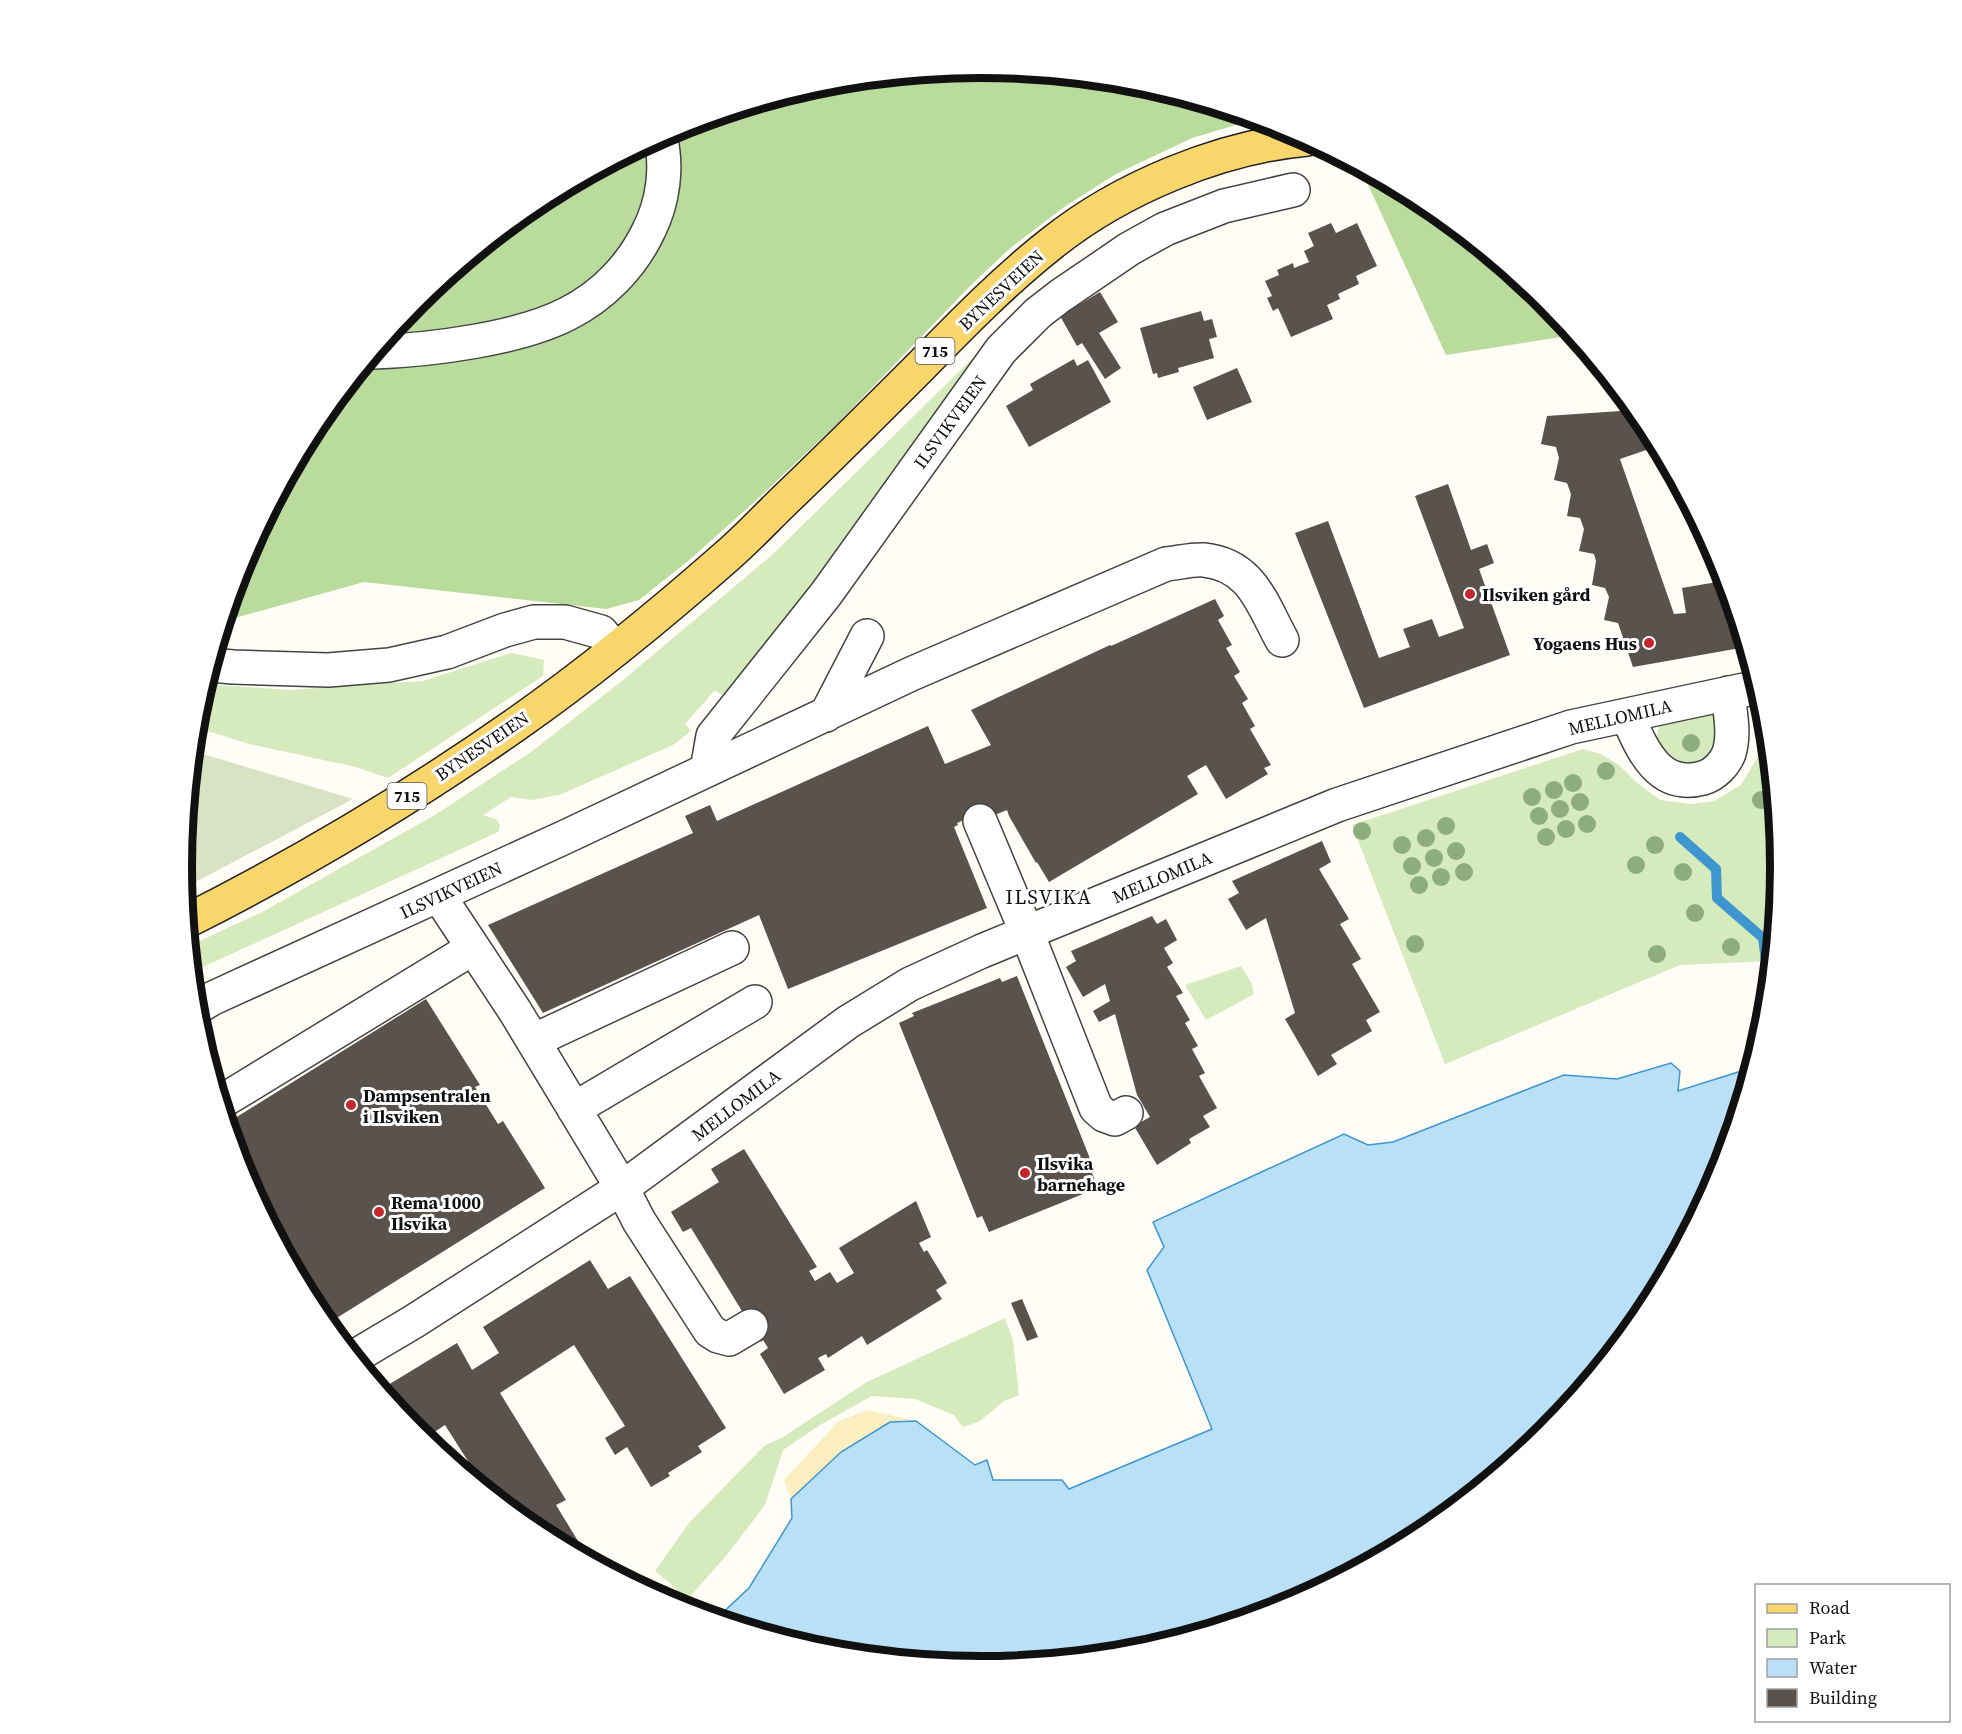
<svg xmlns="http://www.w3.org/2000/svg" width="1962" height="1734" font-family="'Source Serif 4',serif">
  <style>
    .green { fill: #d5ebbd }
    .forest { fill: #b9dc9c }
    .sand { fill: #fbeec1 }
    .cemetery { fill: #d9e3c4 }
    .water { fill: #b9e0f7; stroke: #3f96cf; stroke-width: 1.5 }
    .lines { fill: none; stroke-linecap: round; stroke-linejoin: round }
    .stream { stroke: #3f96cf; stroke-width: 10 }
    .building { fill: #5a524d }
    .minor-casing { stroke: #444; stroke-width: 36 }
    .major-casing { stroke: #222; stroke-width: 36 }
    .minor { stroke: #fff; stroke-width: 33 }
    .major { stroke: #f9d66b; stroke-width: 33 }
    .tree { fill: #8dad7f }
    .poi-dot { fill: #c4262e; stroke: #fff; stroke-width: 2 }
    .labels { text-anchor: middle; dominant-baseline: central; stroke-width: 6; stroke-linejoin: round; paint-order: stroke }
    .shield { fill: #fff; stroke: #585858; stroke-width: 1.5 }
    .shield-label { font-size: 16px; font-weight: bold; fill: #111 }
    .street-label { font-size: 18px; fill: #111; stroke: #fff }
    .poi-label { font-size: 18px; font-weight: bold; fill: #111; stroke: #fff; text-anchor: start }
    .neighbourhood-label { font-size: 20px; letter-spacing: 1.5px; fill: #111; stroke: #fff }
    .rim { fill: none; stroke: #111; stroke-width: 8 }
  </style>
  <rect width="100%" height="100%" fill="#fffdf5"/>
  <path class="green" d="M984,347L790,626L722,695L715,690L685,724L691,731L673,745L559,795L532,800L511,797L483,815L496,819L500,826L498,832L192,972L189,946L264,911L435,815L531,752L623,680L771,556Z
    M511,653L544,660L543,676L388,778L356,767L249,744L195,727L197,711L205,684L289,690L423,681Z
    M1717,712L1714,758L1693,767L1669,761L1656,741L1659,726Z
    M1763,717H1766L1780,867L1771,961L1680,965L1445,1064L1352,825L1583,749L1601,754L1619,765L1636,782L1660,800L1691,804L1714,801L1741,785L1759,755Z
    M1241,966L1251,982L1254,994L1206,1020L1185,985Z
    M1005,1318L1013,1341L1019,1395L1004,1401L980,1421L963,1427L954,1415L915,1399L872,1396L820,1425L783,1450L765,1505L726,1556L686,1601L672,1585L655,1571L689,1523L764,1446L783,1437L867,1382Z"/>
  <path class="forest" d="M981,68L1137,83L1256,119L1192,138L1116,174L1064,207L1008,250L970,286L838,423L751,505L688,561L639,600L606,609L364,582L224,621L242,561L316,423L416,301L537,202L675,128L825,83Z
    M1360,167L1425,202L1547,302L1574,335L1446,355Z"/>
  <path class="sand" d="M867,1410L916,1421L890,1422L841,1452L791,1499L784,1480L839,1421Z"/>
  <path class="cemetery" d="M193,751L353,799L184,888L182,867Z"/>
  <path class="water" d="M1671,1063L1680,1071L1678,1091L1751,1068L1720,1173L1646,1311L1546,1433L1425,1532L1287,1606L1137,1651L981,1666L825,1651L717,1618L749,1588L792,1518L791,1499L841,1452L890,1422L916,1421L975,1465L987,1460L993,1480H1062L1069,1489L1212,1429L1147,1270L1164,1247L1153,1222L1344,1134L1368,1145L1393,1142L1564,1075L1617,1079Z"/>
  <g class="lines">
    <path class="stream" d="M1680,837L1716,869L1717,898L1763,938L1769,985"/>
  </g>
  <path class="building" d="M1331,223L1336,233L1357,223L1377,266L1356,276L1359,284L1338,294L1340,299L1327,305L1333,319L1291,337L1278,308L1273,311L1267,298L1272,296L1265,281L1279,275L1277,270L1293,263L1294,268L1309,262L1304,251L1314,246L1308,233Z
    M1100,292L1118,322L1099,333L1121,368L1105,379L1082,343L1077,346L1060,316Z
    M1201,311L1204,321L1212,319L1217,337L1209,339L1214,358L1178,368L1179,372L1158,378L1157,373L1153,374L1140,328Z
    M1074,359L1077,366L1088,360L1111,402L1029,447L1006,406L1033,390L1030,384Z
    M1237,368L1252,402L1207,420L1193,387Z
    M1635,410L1646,423L1658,446L1620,459L1674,614L1686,613L1682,588L1723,581V571L1746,647L1633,667L1618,623L1604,620L1609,597L1605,588L1592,585L1596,561L1594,554L1579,551L1584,529L1580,518L1567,516L1571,494L1567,483L1554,480L1559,458L1556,447L1541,444L1547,416Z
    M1448,484L1471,550L1487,544L1494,563L1479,569L1510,655L1364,708L1295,533L1328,521L1379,658L1410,647L1403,629L1432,619L1439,637L1464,628L1415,496Z
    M1215,599L1224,616L1218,620L1232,645L1226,648L1240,672L1234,676L1248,699L1242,703L1255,726L1250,729L1271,765L1264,768L1268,774L1226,799L1206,765L1187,776L1198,794L1049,882L1037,862L1036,863L1009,816L1007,810L968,826L966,819L957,823L958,825L954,827L987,908L788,989L759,915L543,1013L488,925L693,833L685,816L710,805L717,821L928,726L945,764L991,745L971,710L1110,645L1111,646Z
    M1322,841L1331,862L1319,869L1349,919L1340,924L1361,959L1352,964L1380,1012L1366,1020L1372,1031L1331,1055L1337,1064L1318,1076L1285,1019L1295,1013L1266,918L1246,930L1228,899L1239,893L1232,881Z
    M1152,916L1157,924L1166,919L1177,940L1164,948L1173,963L1167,967L1183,993L1176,996L1190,1020L1185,1023L1198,1046L1192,1049L1205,1073L1199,1076L1217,1108L1203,1116L1210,1127L1189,1139L1191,1143L1157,1165L1134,1126L1150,1117L1137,1095L1115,1014L1099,1022L1093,1011L1110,1001L1105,984L1083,997L1066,967L1076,961L1071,951Z
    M1017,976L1095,1171L1092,1173L1098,1188L989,1232L982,1216L977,1218L899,1023L914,1016L912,1013L1000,978L1002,982Z
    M426,999L480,1085L475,1087L498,1124L503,1121L545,1188L327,1324L316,1311L242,1173L227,1123Z
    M744,1149L817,1267L809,1271L815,1281L830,1272L837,1283L854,1273L839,1248L916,1201L931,1237L919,1243L924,1252L927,1250L947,1283L936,1290L942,1299L867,1345L862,1336L828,1358L826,1354L818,1358L825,1370L784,1394L760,1354L768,1348L763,1340L761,1342L691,1228L683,1232L671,1212L719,1182L711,1169Z
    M590,1260L608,1289L630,1276L726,1428L698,1446L702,1452L668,1473L670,1476L651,1487L627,1447L615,1455L605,1438L625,1426L574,1345L500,1393L566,1500L556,1505L578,1541L567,1548L537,1532L487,1491L445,1425L424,1439L415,1432L381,1391L389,1386L388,1385L457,1343L472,1370L499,1353L483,1327Z
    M1022,1299L1038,1337L1027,1341L1011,1303Z"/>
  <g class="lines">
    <g class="minor-casing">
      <path id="minor" d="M374,352C430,350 518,339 567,314C603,296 632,266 649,230C663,202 668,167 660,136
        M211,665L233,667L328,670L389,665L447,652L505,630L534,622H565L601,632L615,649
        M826,715L867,636
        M1627,715C1642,749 1658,790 1703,778C1714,775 1725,764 1729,753C1735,734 1730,712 1728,693
        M707,770L713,736L826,594L1001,350L1038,313L1060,296L1129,249L1165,229L1224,206L1293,190
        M980,821L1027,933L1096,1108L1104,1115L1115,1119L1126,1113
        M439,896L515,1011L622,1188L639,1221L710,1331L718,1336L729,1339L751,1326
        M195,1009L211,999L563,838L911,674L1166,564C1178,563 1192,559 1204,560C1252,565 1262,604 1282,640
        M533,1041L732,948
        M221,1102L473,948
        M574,1109L755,1002
        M354,1357L413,1322L622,1188L848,1022L910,984L982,951L1337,805L1571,727L1758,687"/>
    </g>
    <g class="major-casing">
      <path id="major" d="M187,921C300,864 411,798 515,725C588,674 660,615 727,556C748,538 767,517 787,498C832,455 876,411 921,366C963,323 1005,280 1052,243C1121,188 1220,147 1307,139"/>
    </g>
    <use href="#minor" class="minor"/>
    <use href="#major" class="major"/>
  </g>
  <g class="tree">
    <circle cx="1691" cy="743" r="9"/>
    <circle cx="1606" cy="771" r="9"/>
    <circle cx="1573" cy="783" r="9"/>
    <circle cx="1554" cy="790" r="9"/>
    <circle cx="1532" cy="797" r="9"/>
    <circle cx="1761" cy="800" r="9"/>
    <circle cx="1580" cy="802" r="9"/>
    <circle cx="1560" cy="809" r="9"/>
    <circle cx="1539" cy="816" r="9"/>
    <circle cx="1587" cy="824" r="9"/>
    <circle cx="1446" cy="826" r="9"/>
    <circle cx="1566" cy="829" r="9"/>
    <circle cx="1362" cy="831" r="9"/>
    <circle cx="1546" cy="837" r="9"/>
    <circle cx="1426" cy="838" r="9"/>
    <circle cx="1402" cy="845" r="9"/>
    <circle cx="1655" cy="845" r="9"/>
    <circle cx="1456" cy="851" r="9"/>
    <circle cx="1434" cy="858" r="9"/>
    <circle cx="1636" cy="865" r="9"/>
    <circle cx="1412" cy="866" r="9"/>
    <circle cx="1464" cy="872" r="9"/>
    <circle cx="1683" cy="872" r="9"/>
    <circle cx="1441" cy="877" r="9"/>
    <circle cx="1419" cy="885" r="9"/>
    <circle cx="1695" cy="913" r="9"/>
    <circle cx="1415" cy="944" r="9"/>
    <circle cx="1731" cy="947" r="9"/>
    <circle cx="1657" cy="954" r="9"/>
  </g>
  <g class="poi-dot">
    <circle cx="1470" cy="594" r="6"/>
    <circle cx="1649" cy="643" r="6"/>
    <circle cx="351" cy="1105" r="6"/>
    <circle cx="1025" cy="1173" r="6"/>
    <circle cx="379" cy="1212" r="6"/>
  </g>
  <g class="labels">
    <g class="shield">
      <rect x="915.5" y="338" width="39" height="26" rx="4.5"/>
      <rect x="387.5" y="783" width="39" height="26" rx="4.5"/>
    </g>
    <g class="shield-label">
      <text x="935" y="351">715</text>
      <text x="407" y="796">715</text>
    </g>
    <g class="street-label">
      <text transform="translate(1001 290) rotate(-43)">BYNESVEIEN</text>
      <text transform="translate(950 422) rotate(-54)">ILSVIKVEIEN</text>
      <text transform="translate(1620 717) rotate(-13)">MELLOMILA</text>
      <text transform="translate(482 746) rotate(-34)">BYNESVEIEN</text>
      <text transform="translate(1162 877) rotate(-23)">MELLOMILA</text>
      <text transform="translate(451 890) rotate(-25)">ILSVIKVEIEN</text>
      <text transform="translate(736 1105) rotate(-37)">MELLOMILA</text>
    </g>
    <g class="poi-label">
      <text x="1482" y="594">Ilsviken gård</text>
      <text x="1637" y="643" text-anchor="end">Yogaens Hus</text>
      <text x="363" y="1095">Dampsentralen<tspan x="363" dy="21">i Ilsviken</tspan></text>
      <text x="1037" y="1163">Ilsvika<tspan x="1037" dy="21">barnehage</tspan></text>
      <text x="391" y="1202">Rema 1000<tspan x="391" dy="21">Ilsvika</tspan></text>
    </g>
    <g class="neighbourhood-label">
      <text x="1049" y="897">ILSVIKA</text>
    </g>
  </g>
  <path d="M0 0H1962V1734H0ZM192 867a789 789 0 1 1 1578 0a789 789 0 1 1-1578 0Z" fill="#fff" fill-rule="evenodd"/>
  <path class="rim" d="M192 867a789 789 0 1 1 1578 0a789 789 0 1 1-1578 0Z"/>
  <rect x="1755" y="1584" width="195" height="138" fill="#ffffff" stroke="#a0a0a0" stroke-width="1.5"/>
  <rect x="1767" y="1604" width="30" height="9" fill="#f9d66b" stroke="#a0a0a0" stroke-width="1.5"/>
  <text x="1809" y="1614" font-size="18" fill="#111111">Road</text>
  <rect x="1767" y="1629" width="30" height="18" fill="#d5ebbd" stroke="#a0a0a0" stroke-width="1.5"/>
  <text x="1809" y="1644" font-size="18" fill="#111111">Park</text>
  <rect x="1767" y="1659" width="30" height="18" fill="#b9e0f7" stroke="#a0a0a0" stroke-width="1.5"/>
  <text x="1809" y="1674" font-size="18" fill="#111111">Water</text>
  <rect x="1767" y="1689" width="30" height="18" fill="#5a524d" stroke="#a0a0a0" stroke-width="1.5"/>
  <text x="1809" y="1704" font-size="18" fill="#111111">Building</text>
</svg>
